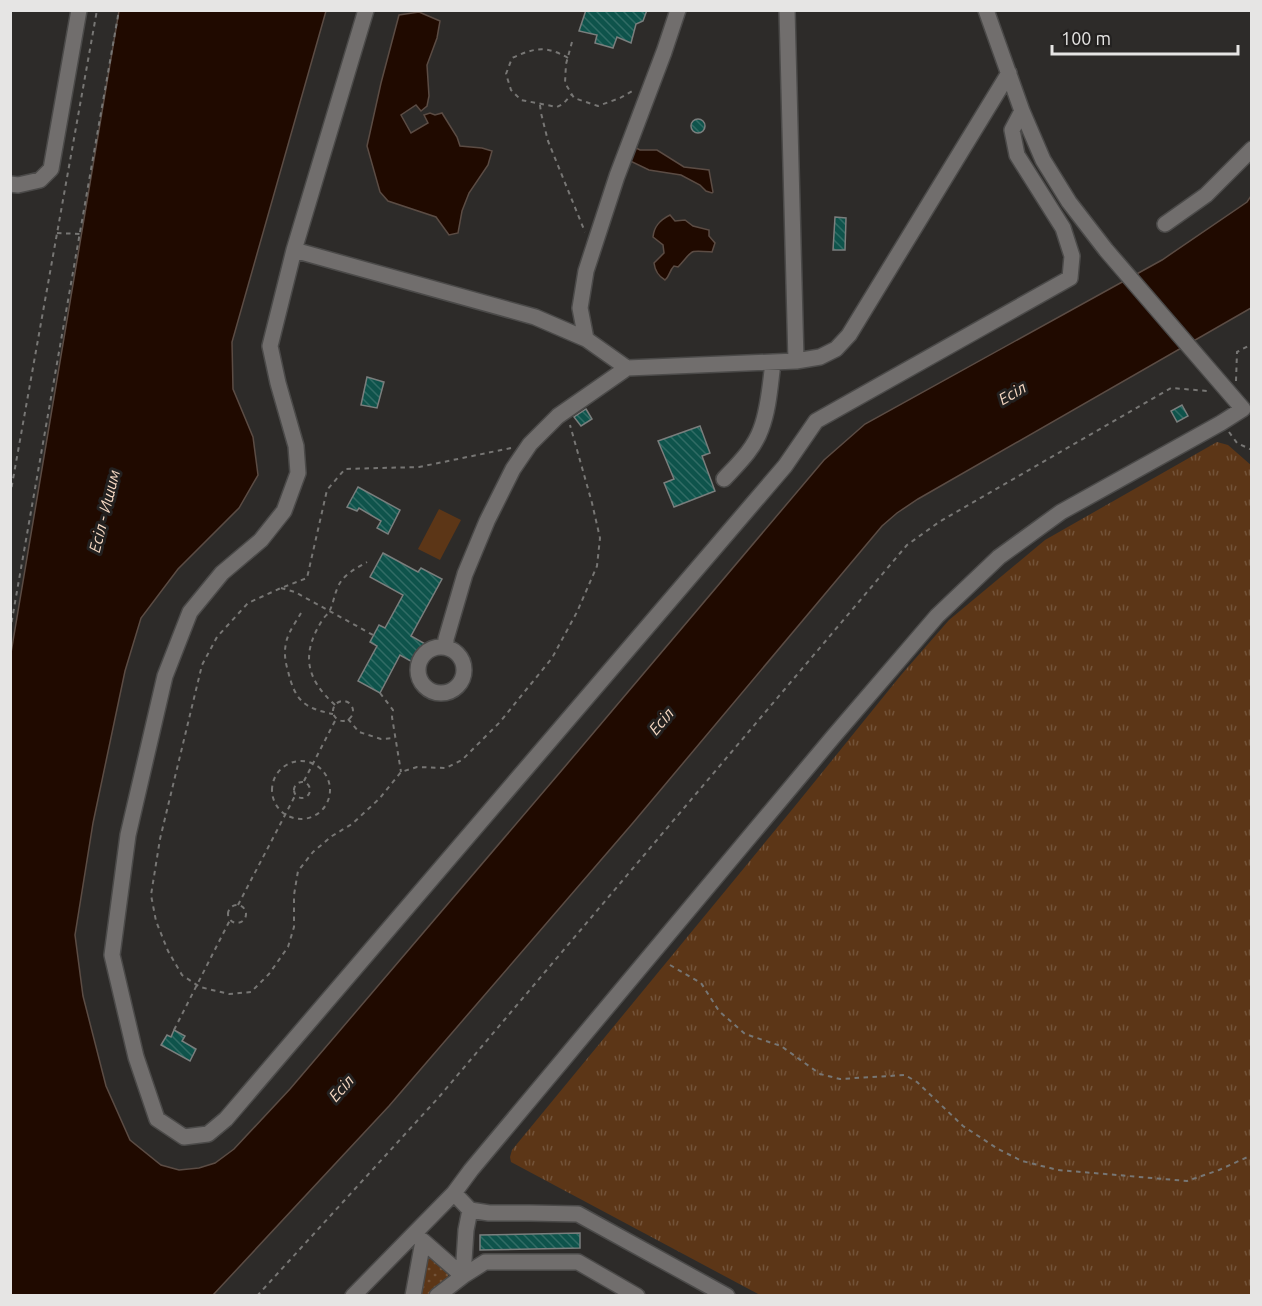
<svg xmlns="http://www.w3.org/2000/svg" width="1262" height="1306" font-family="Ubuntu,sans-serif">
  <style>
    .grass { fill: url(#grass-dots) }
    .park { fill: url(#park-tufts) }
    .pitch { fill: #5c3617 }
    .water { fill: #200a00; stroke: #5b4c44; stroke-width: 1.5 }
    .building { fill: url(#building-back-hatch); stroke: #7a7e7d; stroke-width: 1.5 }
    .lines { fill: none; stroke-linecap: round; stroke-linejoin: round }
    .minor-casing { stroke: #4b4a49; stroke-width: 18 }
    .path { stroke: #777674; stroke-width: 2; stroke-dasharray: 4.5 4.5; stroke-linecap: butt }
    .minor { stroke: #716e6d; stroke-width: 15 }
    .labels { text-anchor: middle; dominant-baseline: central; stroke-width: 6; stroke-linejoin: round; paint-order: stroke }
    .water-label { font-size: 16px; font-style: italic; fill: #f7d9c3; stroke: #232120 }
  </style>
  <defs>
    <pattern id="grass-dots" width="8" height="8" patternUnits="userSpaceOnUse" patternTransform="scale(1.5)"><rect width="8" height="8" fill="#5c3617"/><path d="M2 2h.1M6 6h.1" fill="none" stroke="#735339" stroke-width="1.8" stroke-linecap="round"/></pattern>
    <pattern id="park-tufts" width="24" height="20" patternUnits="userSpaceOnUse" patternTransform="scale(1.5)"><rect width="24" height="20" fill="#5c3617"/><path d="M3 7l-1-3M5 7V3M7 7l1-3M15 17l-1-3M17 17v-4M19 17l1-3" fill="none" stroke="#735339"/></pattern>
    <pattern id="building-back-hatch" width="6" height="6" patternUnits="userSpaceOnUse" patternTransform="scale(1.5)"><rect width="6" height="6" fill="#0e534b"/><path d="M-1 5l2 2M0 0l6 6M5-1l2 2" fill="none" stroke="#316c65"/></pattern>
  </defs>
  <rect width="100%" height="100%" fill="#2d2b29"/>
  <path class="grass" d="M428,1255L448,1271V1282L430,1295L418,1296Z"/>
  <path class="park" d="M1217,442L1228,445L1252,466L1251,1295H760L511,1162L510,1157L512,1150L795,806L901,675L949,620L1045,540Z"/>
  <path class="pitch" d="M439,509L461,520L440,560L418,549Z"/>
  <path class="water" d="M119,11H326L232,342L233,389L253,437L258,475L239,508L178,569L141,618L125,671L93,823L75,935L83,996L106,1086L130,1140L161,1165L179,1170L199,1168L215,1163L234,1149L290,1089L562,770L824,460L865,424L1162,260L1247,202L1251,196V308L918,499L897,513L882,526L632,824L389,1106L213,1295L11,1296V653Z
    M419,12L440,21L437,38L427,65L429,96L427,106L421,111L416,105L401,115L411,133L428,123L424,115L430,113L435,115L442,113L457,137L460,146L482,148L492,151L488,165L469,193L462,211L458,233L449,235L436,217L388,201L380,192L367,146L381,83L399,15Z
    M632,146L640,150H657L684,167L709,170L713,192L712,193L706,191L700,185L681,175L649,170L626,159Z
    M670,215L675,221L685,220L693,226L709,230V236L715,243L712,252C687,250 694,250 678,267L674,266C669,271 670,276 665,280C658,276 655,271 654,263L664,253L663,245L653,237C654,226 660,220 670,215Z"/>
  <path class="building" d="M586,10H647L643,21L636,24L631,43L617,37L613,48L595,43L597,35L579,31Z
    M691 126a7 7 0 1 1 14 0a7 7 0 1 1-14 0Z
    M835,217L846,218L845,250H833Z
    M367,377L384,382L377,408L361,405Z
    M1182,405L1188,416L1177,422L1171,411Z
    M586,409L592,419L581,426L574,417Z
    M700,426L710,453L702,456L715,491L674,507L664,483L674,479L658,441Z
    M358,487L400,510L388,534L377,528L381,521L359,508L357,511L347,507Z
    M383,553L418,572L421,568L442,579L411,636L427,645L416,664L400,655L380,693L358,681L377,646L370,642L379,625L385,628L403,595L370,577Z
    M174,1030L185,1036L182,1041L196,1049L190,1061L161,1045L167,1035L171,1037Z
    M580,1233V1248L480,1250V1235Z"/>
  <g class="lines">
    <g class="minor-casing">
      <path id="minor" d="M366,10L294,250L270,346L278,383L296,446L298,473L284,511L261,540L222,573L190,612L165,676L128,835L112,955L136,1057L157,1119L184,1137L208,1134L226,1119L785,466L816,421L1070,278L1072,256L1063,228L1017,155L1012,130L1022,111
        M787,10L796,361
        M10,184L18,185L40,180L51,169L79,10
        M1165,224L1206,195L1252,149
        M294,250L535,317L586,339L627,368L796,361L820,357L836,349L849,335L1009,73
        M586,339L580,308L586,271L617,176L664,52L678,10
        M724,479C738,464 754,449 761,429C769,408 770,385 773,363
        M446,646V639L465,574L487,521L513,469L530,444L558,416L627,368
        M418 670a23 23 0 1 1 46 0a23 23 0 1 1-46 0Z
        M353,1296L454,1193
        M413,1296L423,1241L463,1276L466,1230L470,1210
        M437,1296L463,1276L485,1262H578L637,1296
        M727,1296L578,1214L530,1213H489L470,1210L454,1193L471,1170L833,737L937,616L999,557L1061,512L1221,423L1243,409L1106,250L1069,202L1043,160L1022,111L986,10"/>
    </g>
    <path class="path" d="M572,42L566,64L565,83L574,98L598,106L620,98L634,90
      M568,58C546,45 534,48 512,58L506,74L511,90L521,100L557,107L563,104L572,94
      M540,105L541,113L548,141L585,232
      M57,233L80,234
      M1236,381L1237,352L1252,344
      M1229,432L1237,443L1252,450
      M511,448L419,467L345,469L327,490L307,578L281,588L248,603L217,637L202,665L160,839L151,895L156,921L168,951L182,975L200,987L229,994L251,992L269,974L288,947L294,927V895L298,871L313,852L332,836L352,824L379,799L401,772L417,767L446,768L462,760L500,722L552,658L577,612L597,566L600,538L592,503L570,425
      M10,496L97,10
      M281,588L295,592L373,635
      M301,613C296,622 288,632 286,643C284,653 285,661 288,671C295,700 303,708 333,714
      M10,631L119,10
      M380,693L393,710L392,717L401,772
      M333 711a10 10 0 1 1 20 0a10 10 0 1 1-20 0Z
      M335,705C305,678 301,653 323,619C325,616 328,614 329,612C333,605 334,596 337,589C342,575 355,569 367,562
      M348,719L359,732L381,739L395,738
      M272 790a29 29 0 1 1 58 0a29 29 0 1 1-58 0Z
      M304,781L336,719
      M294 790a8 8 0 1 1 16 0a8 8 0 1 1-16 0Z
      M238,905L296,794
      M228 914a9 9 0 1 1 18 0a9 9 0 1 1-18 0Z
      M670,965L701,983L719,1011L745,1034L781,1046L820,1074L840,1079L905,1075L917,1082L963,1126L998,1149L1022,1161L1058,1170L1187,1181L1219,1170L1252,1155
      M174,1030L230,920
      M257,1296L439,1097L907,545L939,522L1171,388L1208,391"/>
    <use href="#minor" class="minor"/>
  </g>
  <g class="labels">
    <g class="water-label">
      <text transform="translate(1012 393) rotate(-30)">Есіл</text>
      <text transform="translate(104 511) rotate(-76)">Есіл - Ишим</text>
      <text transform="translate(661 721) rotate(-50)">Есіл</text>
      <text transform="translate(341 1088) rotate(-49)">Есіл</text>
    </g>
  </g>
  <rect width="1262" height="1306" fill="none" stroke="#e6e5e4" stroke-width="24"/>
  <path d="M1052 45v9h186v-9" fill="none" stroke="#e6e5e4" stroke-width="3"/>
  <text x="1061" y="45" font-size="18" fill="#e6e5e4" stroke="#232120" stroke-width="4.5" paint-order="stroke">100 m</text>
</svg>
